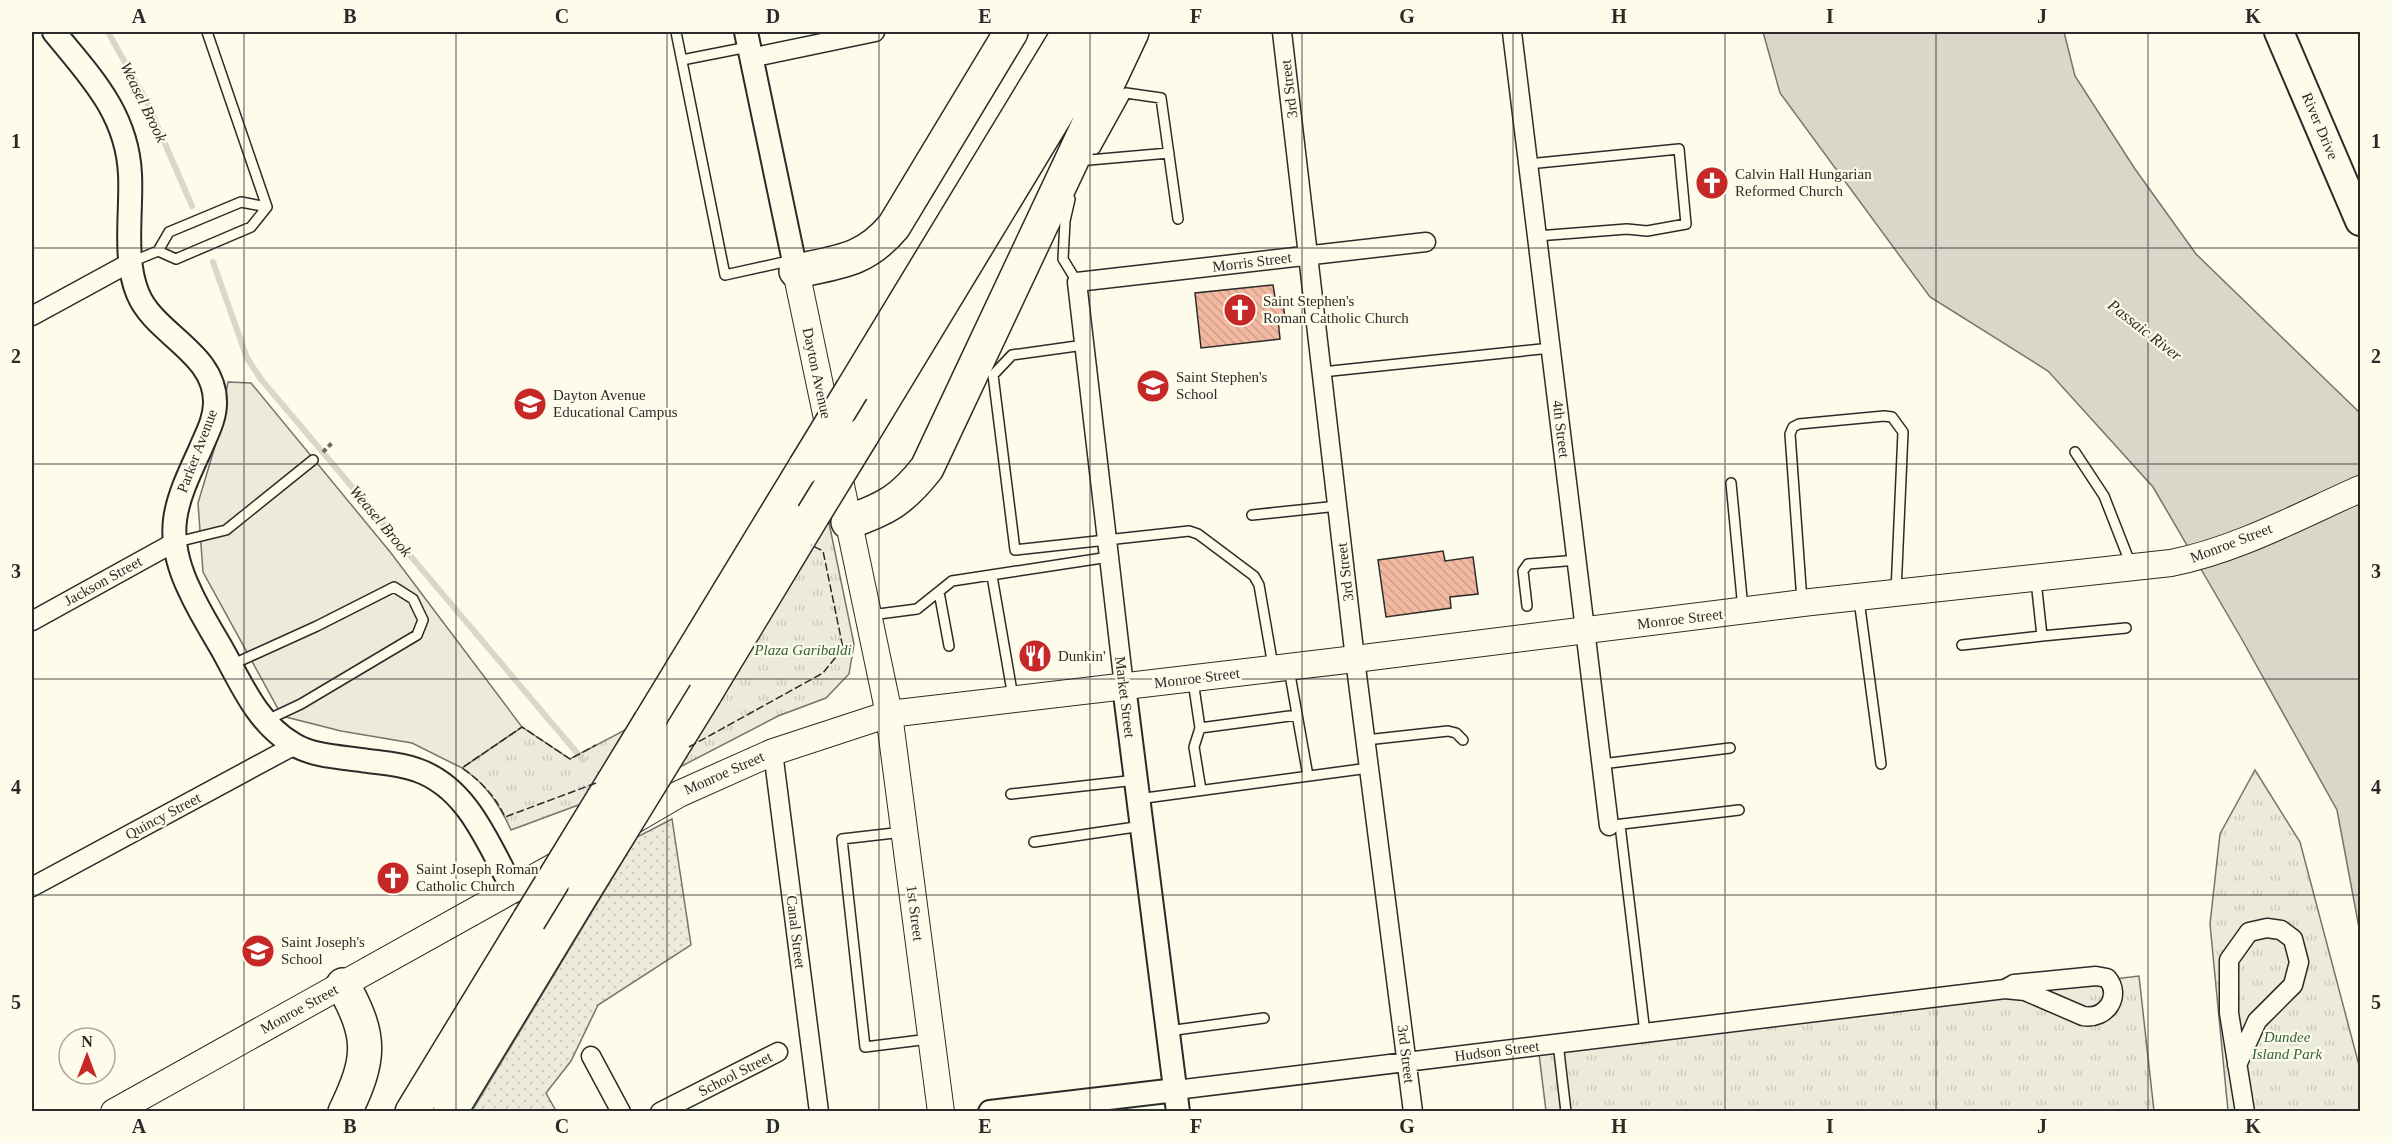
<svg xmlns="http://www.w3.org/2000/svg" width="2392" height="1143" font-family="Georgia,serif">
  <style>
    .grass { fill: url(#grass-dots); stroke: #74746e; stroke-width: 1.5 }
    .park { fill: url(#park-tufts); stroke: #74746e; stroke-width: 1.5 }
    .parking { fill: #eceadb; stroke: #74746e; stroke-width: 1.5 }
    .water { fill: #d8d7c9; stroke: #74746e; stroke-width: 1.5 }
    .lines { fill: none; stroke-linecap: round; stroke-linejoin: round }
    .stream { stroke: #d8d7c9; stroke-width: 6 }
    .building { fill: url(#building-back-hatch); stroke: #2b2b2b; stroke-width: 1.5 }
    .service-casing { stroke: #2b2b2b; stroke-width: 12 }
    .minor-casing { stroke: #2b2b2b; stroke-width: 21 }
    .tertiary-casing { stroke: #2b2b2b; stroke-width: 26 }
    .secondary-casing { stroke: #2b2b2b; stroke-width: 28 }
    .primary-casing { stroke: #2b2b2b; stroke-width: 32 }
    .motorway-casing { stroke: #2b2b2b; stroke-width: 36 }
    .path { stroke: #6a6964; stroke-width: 4; stroke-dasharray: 4.5 3; stroke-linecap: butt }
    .service { stroke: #fdfbea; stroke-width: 9 }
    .minor { stroke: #fdfbea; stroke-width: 18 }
    .tertiary { stroke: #fdfbea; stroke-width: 22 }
    .secondary { stroke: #fdfbea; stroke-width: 26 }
    .primary { stroke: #fdfbea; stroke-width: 28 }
    .motorway { stroke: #fdfbea; stroke-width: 33 }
    .motorway-bridge-casing { stroke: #2b2b2b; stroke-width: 36; stroke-linecap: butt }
    .motorway-bridge { stroke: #fdfbea; stroke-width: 33 }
    .fence { stroke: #2b2b2b; stroke-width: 1.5; stroke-dasharray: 8 3; stroke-linecap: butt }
    .grid { fill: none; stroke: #2b2b2b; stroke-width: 1.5; stroke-opacity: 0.55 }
    .labels { text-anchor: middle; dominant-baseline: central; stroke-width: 4.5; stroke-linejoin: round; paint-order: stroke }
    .street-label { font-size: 15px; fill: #2b2b2b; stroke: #fdfbea }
    .poi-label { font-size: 15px; fill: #2b2b2b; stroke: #fdfbea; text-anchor: start }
    .park-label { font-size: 15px; font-style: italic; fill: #34623c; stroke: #fdfbea }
    .water-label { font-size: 16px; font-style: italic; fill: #2b2b2b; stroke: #fdfbea }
    .neatline { fill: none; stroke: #2b2b2b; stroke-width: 2 }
    .grid-label { font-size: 20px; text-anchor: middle; font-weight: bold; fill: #2b2b2b }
  </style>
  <defs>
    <pattern id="grass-dots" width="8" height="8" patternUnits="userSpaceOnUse" patternTransform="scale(1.5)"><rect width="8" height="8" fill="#ecebdb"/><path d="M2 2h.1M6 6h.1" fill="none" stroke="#cbcabc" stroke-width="1.8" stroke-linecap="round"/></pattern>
    <pattern id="park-tufts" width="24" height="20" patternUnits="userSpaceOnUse" patternTransform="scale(1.5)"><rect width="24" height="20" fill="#ecebdb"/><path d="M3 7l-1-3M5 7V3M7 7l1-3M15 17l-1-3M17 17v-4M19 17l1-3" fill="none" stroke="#cbcabc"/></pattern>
    <pattern id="building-back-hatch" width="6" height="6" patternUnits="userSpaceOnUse" patternTransform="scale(1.5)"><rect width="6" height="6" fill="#f2b8a0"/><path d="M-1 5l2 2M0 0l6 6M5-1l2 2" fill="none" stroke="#d09e8a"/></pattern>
  </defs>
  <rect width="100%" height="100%" fill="#fdfbea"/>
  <path class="grass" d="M672,819L691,945L598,1005L571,1061L546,1093L556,1111H472L637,837Z"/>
  <path class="park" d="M828,518L854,644L849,674L826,698L778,716L678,768L511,830C499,804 486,784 462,768L522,727L570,759L726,677Z
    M2255,770L2300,842L2360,1069V1111H2228L2210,924L2220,834Z
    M2139,976L2154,1111H1546L1538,1046Z"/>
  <path class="parking" d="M228,382L251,383L391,553L522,727L462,768L412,743L341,731L282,716L203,572L198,503L219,433Z"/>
  <path class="water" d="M1763,32H2064L2075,76L2135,169L2196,254L2360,413V933L2337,810L2240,636L2153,487L2048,371L1930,297L1780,93Z"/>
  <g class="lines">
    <path class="stream" d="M108,32L147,102L192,206
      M213,262L247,358L260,378L583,760"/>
  </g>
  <path class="building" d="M1273,285L1276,303L1283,302L1285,318L1278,319L1280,339L1201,348L1195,293Z
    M1443,551L1445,561L1473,557L1478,594L1450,597L1451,608L1386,617L1378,560Z"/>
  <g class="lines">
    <g class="service-casing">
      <path id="service" d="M207,32L267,207
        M676,32L725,275L793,260
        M682,60L748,47
        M1095,149L1126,93L1161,98L1178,219
        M1089,160L1169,153
        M1528,164L1679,149L1686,224L1647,231L1627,229L1537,236
        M1070,199L1065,221L1063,259L1077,282
        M158,251L176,259L251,227L267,207
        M131,262L158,251L169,232L241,202L267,207
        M1084,345L1012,355L993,375L1015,550L1189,531L1198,534L1254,576L1259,585L1273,666
        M1322,372L1551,348
        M2075,452L2104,496L2131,565
        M1731,483L1743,609
        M1252,515L1338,506
        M177,542L226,530L313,460
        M992,576L1013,697
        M939,592L949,646
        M1859,600L1881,764
        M1802,601L1790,434L1793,427L1799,424L1884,416L1892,417L1903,432L1896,592
        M1527,606L1523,571L1528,564L1578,560
        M871,615L917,609L952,581L1109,557
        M2042,636L2126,628
        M1962,645L2042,636L2036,581
        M231,665L317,626L394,587L413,599L423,620L417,635L301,704L267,720
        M1289,669L1308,776
        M1193,681L1200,728L1194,747L1201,790
        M1200,728L1297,715
        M1366,740L1448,731L1456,733L1463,740
        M1602,764L1730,748
        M1011,794L1136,780
        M1138,799L1369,768
        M1614,825L1739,810
        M1620,825L1645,1033
        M903,832L842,839L865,1047L929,1039
        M1034,842L1142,826
        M1168,1031L1264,1018
        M1558,1043L1566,1112"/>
    </g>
    <g class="minor-casing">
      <path id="minor" d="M1282,32L1355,659L1413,1112
        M1512,32L1609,826
        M750,58L875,32
        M32,316L131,262
        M32,621L175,542
        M1124,686L1077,282L1426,242
        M773,752L819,1112
        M32,887L295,745
        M591,1056L621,1112
        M2237,1065L2257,1021L2293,985L2299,962L2293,939L2281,930L2267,928L2249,932L2229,960V1013L2245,1112
        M1176,1090L2005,989L2025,991L2083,1016C2107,1020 2122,995 2107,978L2096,976L2014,984L2005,989
        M660,1112L778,1052"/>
    </g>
    <g class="tertiary-casing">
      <path id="tertiary" d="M54,32C90,76 127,113 130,174C132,211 123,259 138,294C155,335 216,353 215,403C215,420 206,435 200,450C175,504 162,533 190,591C199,611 211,630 222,649C241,683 257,723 293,744C314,757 344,757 368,761C384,763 401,764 417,770C469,788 489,846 514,891
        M746,32L796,271
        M1124,686L1178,1112
        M990,1112L1176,1090"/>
    </g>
    <g class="secondary-casing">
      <path id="secondary" d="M796,271L889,714L941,1112
        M624,826L679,794L773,752L889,714L1355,659L1811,602L2171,563C2237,550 2299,516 2360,489
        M114,1112L564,861"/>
    </g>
    <g class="primary-casing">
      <path id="primary" d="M2279,32L2360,221"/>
    </g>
    <g class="motorway-casing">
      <path id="motorway" d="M796,271C839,262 865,261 894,226L1011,32
        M852,390L1069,32
        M862,435L1106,32
        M848,522C886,509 902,500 927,468L1132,32
        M705,694L813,515
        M650,722L805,467
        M343,985C372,1037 371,1058 345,1112
        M412,1112L529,920
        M450,1112L585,889"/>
    </g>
    <path class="path" d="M323,452L332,443"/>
    <use href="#service" class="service"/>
    <use href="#minor" class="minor"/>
    <use href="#tertiary" class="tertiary"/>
    <use href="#secondary" class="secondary"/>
    <use href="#primary" class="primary"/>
    <use href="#motorway" class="motorway"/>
    <g class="motorway-bridge-casing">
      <path id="motorway-bridge" d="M805,467L852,390
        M813,515L862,435
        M585,889L705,694
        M529,920L650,722"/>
    </g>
    <use href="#motorway-bridge" class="motorway-bridge"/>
    <path class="fence" d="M689,747L823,673L843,648L823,551L811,545
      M596,783L505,817C495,796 481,781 462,768L522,727L570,759L596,745"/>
  </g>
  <path class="grid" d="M244,32V1112M456,32V1112M667,32V1112M879,32V1112M1090,32V1112M1302,32V1112M1513,32V1112M1725,32V1112M1936,32V1112M2148,32V1112M32,248H2360M32,464H2360M32,679H2360M32,895H2360"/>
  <defs>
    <g id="church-disc" transform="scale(1.725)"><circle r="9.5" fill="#c62828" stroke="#fdfbea"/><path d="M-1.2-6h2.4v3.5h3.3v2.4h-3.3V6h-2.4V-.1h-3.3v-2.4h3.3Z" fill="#fff"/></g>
    <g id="school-disc" transform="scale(1.725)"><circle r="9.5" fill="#c62828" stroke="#fdfbea"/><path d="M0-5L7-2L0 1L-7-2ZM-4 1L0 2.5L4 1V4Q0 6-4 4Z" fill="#fff"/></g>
    <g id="restaurant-disc" transform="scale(1.725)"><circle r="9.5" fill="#c62828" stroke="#fdfbea"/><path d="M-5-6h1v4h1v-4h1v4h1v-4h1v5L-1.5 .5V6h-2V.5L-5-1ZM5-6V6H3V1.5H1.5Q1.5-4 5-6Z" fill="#fff"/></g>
  </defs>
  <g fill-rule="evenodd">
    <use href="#church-disc" x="1712" y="183"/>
    <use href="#church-disc" x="1240" y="310"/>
    <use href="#school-disc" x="1153" y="386"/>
    <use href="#school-disc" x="530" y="404"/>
    <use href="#restaurant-disc" x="1035" y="656"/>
    <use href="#church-disc" x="393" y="878"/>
    <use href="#school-disc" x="258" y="951"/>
  </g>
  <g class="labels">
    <g class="street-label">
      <text transform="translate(1289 89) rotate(-97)">3rd Street</text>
      <text transform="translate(2320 126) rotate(67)">River Drive</text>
      <text transform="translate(1252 262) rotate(-7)">Morris Street</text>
      <text transform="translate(817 373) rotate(78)">Dayton Avenue</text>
      <text transform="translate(1561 429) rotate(83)">4th Street</text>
      <text transform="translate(197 451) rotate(-69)">Parker Avenue</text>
      <text transform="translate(2231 543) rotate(-21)">Monroe Street</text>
      <text transform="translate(1345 572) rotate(-97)">3rd Street</text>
      <text transform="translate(103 581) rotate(-29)">Jackson Street</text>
      <text transform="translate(1680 619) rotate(-7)">Monroe Street</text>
      <text transform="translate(1197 678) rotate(-7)">Monroe Street</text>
      <text transform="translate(1125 697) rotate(83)">Market Street</text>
      <text transform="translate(724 773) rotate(-24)">Monroe Street</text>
      <text transform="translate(163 816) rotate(-28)">Quincy Street</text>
      <text transform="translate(915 913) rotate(83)">1st Street</text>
      <text transform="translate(796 932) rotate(83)">Canal Street</text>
      <text transform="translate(299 1009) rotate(-29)">Monroe Street</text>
      <text transform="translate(1497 1051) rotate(-7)">Hudson Street</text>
      <text transform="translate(1406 1054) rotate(83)">3rd Street</text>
      <text transform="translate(735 1074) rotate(-27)">School Street</text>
    </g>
    <g class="poi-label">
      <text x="1735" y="174">Calvin Hall Hungarian<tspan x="1735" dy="17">Reformed Church</tspan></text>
      <text x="1263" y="301">Saint Stephen's<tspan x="1263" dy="17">Roman Catholic Church</tspan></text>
      <text x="1176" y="377">Saint Stephen's<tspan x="1176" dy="17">School</tspan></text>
      <text x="553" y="395">Dayton Avenue<tspan x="553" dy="17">Educational Campus</tspan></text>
      <text x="1058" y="656">Dunkin'</text>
      <text x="416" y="869">Saint Joseph Roman<tspan x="416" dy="17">Catholic Church</tspan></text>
      <text x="281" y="942">Saint Joseph's<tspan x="281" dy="17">School</tspan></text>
    </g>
    <g class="park-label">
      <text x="803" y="650">Plaza Garibaldi</text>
      <text x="2287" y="1037">Dundee<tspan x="2287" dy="17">Island Park</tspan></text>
    </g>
    <g class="water-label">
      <text transform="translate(144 102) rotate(64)">Weasel Brook</text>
      <text transform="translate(2145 330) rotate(38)">Passaic River</text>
      <text transform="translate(381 521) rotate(50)">Weasel Brook</text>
    </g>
  </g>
  <rect width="2392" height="1143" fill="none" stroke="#fdfbea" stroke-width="66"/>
  <g transform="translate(87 1056)"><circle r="28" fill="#fdfbea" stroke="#a9a89e" stroke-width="1.5"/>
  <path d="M0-4.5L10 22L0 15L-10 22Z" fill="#c62828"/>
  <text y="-9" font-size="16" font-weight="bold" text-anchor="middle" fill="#2b2b2b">N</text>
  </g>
  <rect x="33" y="33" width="2326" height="1077" class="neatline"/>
  <g class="grid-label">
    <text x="139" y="23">A</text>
    <text x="350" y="23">B</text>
    <text x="562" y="23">C</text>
    <text x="773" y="23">D</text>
    <text x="985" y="23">E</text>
    <text x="1196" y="23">F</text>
    <text x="1407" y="23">G</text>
    <text x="1619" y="23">H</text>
    <text x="1830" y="23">I</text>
    <text x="2042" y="23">J</text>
    <text x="2253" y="23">K</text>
    <text x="16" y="148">1</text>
    <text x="2376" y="148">1</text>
    <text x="16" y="363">2</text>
    <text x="2376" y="363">2</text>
    <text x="16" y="578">3</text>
    <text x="2376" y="578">3</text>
    <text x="16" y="794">4</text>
    <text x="2376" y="794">4</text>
    <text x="16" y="1009">5</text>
    <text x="2376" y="1009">5</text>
    <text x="139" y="1133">A</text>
    <text x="350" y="1133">B</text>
    <text x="562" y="1133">C</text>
    <text x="773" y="1133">D</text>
    <text x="985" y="1133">E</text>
    <text x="1196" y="1133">F</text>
    <text x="1407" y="1133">G</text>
    <text x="1619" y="1133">H</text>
    <text x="1830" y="1133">I</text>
    <text x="2042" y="1133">J</text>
    <text x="2253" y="1133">K</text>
  </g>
</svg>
